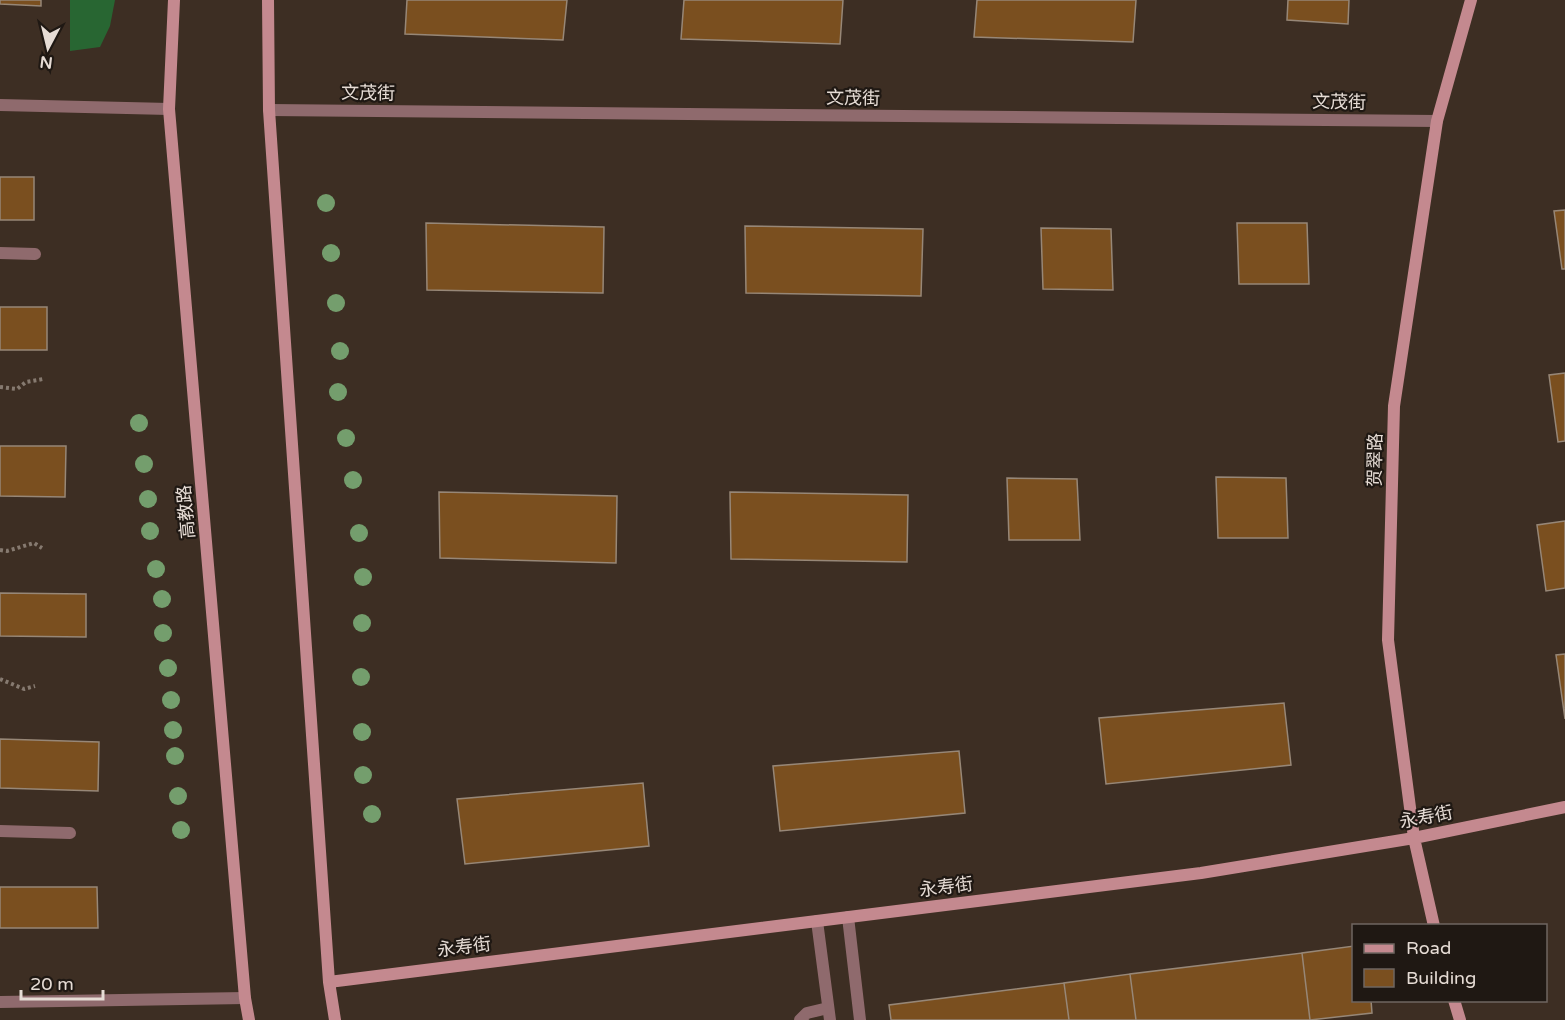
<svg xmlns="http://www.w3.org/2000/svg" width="1565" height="1020" font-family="'Varela Round','Noto Sans SC',sans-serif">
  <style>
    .green { fill: #286632 }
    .building { fill: #7a4f1f; stroke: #978777; stroke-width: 1.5 }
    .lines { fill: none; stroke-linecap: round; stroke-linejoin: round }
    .path { stroke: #867a70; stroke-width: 4; stroke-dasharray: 3 3; stroke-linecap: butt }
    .lane { stroke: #8f6a6d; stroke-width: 12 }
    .street { stroke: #8f6a6d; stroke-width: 12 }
    .secondary { stroke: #c4898f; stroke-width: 12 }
    .tree { fill: #749e6d }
    .labels { text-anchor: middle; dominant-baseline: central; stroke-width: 4.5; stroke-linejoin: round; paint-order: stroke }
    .street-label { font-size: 18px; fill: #e6dcd5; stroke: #1f1813 }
  </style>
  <rect width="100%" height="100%" fill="#3d2e23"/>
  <path class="green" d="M70,0H115L110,26L100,47L70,51Z"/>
  <path class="building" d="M0,0H41V6L0,4Z
    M407,0H567L563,40L405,34Z
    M684,0H843L840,44L681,39Z
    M977,0H1136L1133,42L974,37Z
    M1288,0H1349L1348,24L1287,20Z
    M0,177H34V220H0Z
    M1565,210V269H1562L1554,211Z
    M426,223L604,227L603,293L427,290Z
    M1237,223H1307L1309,284H1239Z
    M745,226L923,229L921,296L746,293Z
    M1041,228L1111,229L1113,290L1043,289Z
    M0,307H47V350H0Z
    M1565,373V441L1558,442L1549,375Z
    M0,446H66L65,497L0,496Z
    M1216,477L1286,478L1288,538H1218Z
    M1007,478L1077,479L1080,540H1009Z
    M439,492L617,496L616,563L440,558Z
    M730,492L908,495L907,562L731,559Z
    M1565,521V588L1546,591L1537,525Z
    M0,593L86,594V637L0,636Z
    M1565,654V719L1556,655Z
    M1284,703L1291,765L1106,784L1099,718Z
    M0,739L99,742L98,791L0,788Z
    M959,751L965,813L780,831L773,766Z
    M643,783L649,846L465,864L457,799Z
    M0,887H97L98,928H0Z
    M1354,946V1000H1371L1372,1013L1310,1020L1302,953Z
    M1302,953L1310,1020H1136L1130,974Z
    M1130,974L1136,1020H1069L1064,983Z
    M1064,983L1069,1020H891L889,1005Z"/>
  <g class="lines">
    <path class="path" d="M0,387L17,389L26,382L43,379
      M0,550L7,551L34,543L42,548
      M0,679L24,689L35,686"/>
    <path class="lane" d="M848,917L860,1020
      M817,921L830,1020
      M800,1020L807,1013L828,1008"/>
    <path class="street" d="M0,105L169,109
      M269,110L1437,121
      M0,253L35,254
      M0,831L70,833
      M0,1002L245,998"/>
    <path class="secondary" d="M174,0L169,109L245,998L249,1020
      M268,0L269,110L329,982L335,1020
      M1434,926L1414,838L1388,640L1394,406L1437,121L1471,0
      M329,982L1201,873L1414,838L1565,807
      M1454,1000L1460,1020"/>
  </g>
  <g class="tree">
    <circle cx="326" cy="203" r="9"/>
    <circle cx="331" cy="253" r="9"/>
    <circle cx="336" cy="303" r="9"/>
    <circle cx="340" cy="351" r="9"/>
    <circle cx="338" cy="392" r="9"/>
    <circle cx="139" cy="423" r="9"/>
    <circle cx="346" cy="438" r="9"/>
    <circle cx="144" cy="464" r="9"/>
    <circle cx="353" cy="480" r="9"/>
    <circle cx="148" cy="499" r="9"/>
    <circle cx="150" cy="531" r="9"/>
    <circle cx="359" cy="533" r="9"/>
    <circle cx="156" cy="569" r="9"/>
    <circle cx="363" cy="577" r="9"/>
    <circle cx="162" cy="599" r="9"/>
    <circle cx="362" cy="623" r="9"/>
    <circle cx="163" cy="633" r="9"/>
    <circle cx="168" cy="668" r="9"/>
    <circle cx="361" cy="677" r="9"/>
    <circle cx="171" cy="700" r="9"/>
    <circle cx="173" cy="730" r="9"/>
    <circle cx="362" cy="732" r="9"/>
    <circle cx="175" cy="756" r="9"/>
    <circle cx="363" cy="775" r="9"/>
    <circle cx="178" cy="796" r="9"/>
    <circle cx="372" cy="814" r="9"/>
    <circle cx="181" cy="830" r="9"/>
  </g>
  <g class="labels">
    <g class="street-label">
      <text transform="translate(368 93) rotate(1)">文茂街</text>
      <text transform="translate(853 98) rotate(1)">文茂街</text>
      <text transform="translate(1339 102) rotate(1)">文茂街</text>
      <text transform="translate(1375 460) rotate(-89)">贺翠路</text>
      <text transform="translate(186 512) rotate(-95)">高教路</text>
      <text transform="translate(1426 817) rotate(-11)">永寿街</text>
      <text transform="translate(946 887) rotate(-7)">永寿街</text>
      <text transform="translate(464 947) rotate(-7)">永寿街</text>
    </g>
  </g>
  <rect x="1352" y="924" width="195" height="78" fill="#1f1813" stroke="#6f6661" stroke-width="1.5"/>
  <rect x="1364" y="944" width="30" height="9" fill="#c4898f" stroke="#6f6661" stroke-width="1.5"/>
  <text x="1406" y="954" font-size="18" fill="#e6dcd5">Road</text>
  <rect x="1364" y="969" width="30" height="18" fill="#7a4f1f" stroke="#6f6661" stroke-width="1.5"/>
  <text x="1406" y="984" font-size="18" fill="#e6dcd5">Building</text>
  <g transform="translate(48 48) rotate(187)" stroke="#1f1813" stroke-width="4.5" paint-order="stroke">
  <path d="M0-4.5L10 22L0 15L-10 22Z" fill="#e6dcd5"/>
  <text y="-9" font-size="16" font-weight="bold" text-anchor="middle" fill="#e6dcd5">N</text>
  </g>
  <path d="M21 990v9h82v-9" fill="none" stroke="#e6dcd5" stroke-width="3"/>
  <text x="30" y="990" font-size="18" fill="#e6dcd5" stroke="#1f1813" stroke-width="4.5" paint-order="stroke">20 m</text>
</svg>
